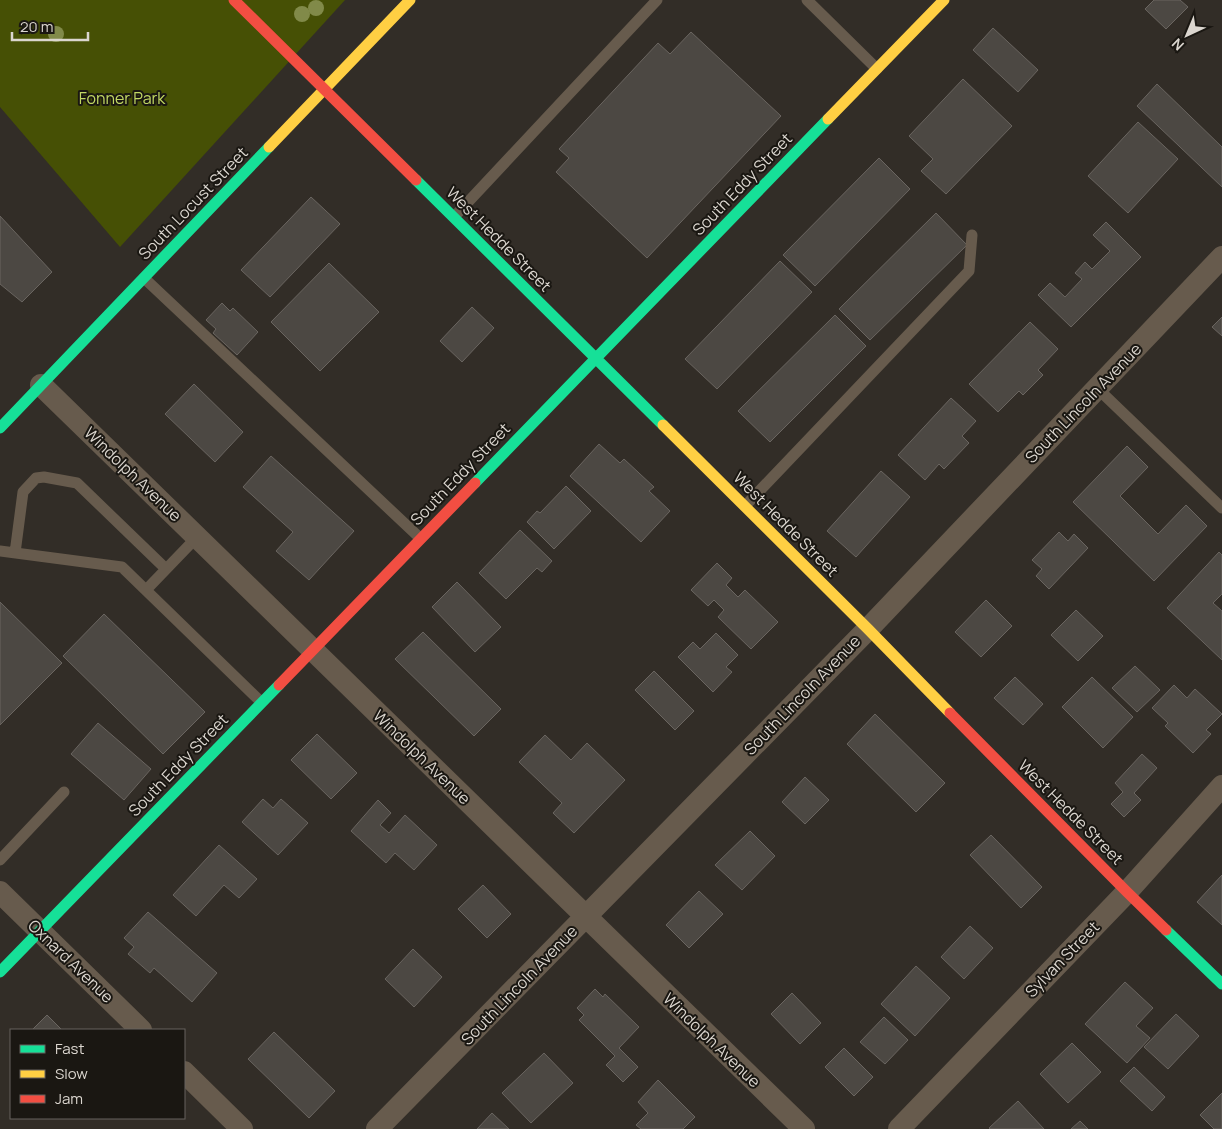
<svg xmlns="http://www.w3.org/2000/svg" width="1222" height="1129" font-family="Manrope,sans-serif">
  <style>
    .green { fill: #465005 }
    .building { fill: #4c4843; stroke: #6a6560 }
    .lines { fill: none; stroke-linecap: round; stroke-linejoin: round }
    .lane { stroke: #675b4d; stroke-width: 11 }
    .street { stroke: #675b4d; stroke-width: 22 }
    .fast { stroke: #16e098; stroke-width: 11 }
    .slow { stroke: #ffcf43; stroke-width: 11 }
    .jam { stroke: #f24e42; stroke-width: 11 }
    .tree { fill: #818a49 }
    .labels { text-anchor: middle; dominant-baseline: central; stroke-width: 4; stroke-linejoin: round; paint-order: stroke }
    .park-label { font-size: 16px; fill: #c1d764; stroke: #1a1712 }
    .street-label { font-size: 16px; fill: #dbd6cf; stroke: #1a1712 }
  </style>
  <rect width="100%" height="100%" fill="#322d27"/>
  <path class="green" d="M0,0H345L120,247L0,107Z"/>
  <path class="building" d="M1154,0H1180L1188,7L1166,29L1145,9Z
    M993,28L1038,70L1018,92L973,50Z
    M691,32L781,116L647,258L556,172L569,158L559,149L658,43L670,54Z
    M963,79L1012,126L946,194L921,171L933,159L909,136Z
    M1157,84L1222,147V187L1137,106Z
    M1138,122L1178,159L1128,213L1088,176Z
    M879,158L910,189L815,286L783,255Z
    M311,197L340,224L270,297L241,270Z
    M936,213L967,245L870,340L839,309Z
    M0,216L52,272L22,302L0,284Z
    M1106,222L1141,257L1071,327L1038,295L1050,283L1065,297L1082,279L1075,273L1085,262L1092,269L1110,251L1093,235Z
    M780,261L812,292L717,389L685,359Z
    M329,263L379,312L320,371L271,322Z
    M222,303L230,311L233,308L258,332L237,355L213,333L216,329L206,320Z
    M472,307L494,328L462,362L440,341Z
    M835,315L866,346L770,442L738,411Z
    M1222,317V336L1212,327Z
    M1030,322L1058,349L1038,370L1043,375L1023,395L1019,391L998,412L969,384Z
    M194,384L243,432L215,462L165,414Z
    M951,398L976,421L962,436L969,443L944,469L939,464L925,480L898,455Z
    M599,444L620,463L624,459L654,487L649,491L670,511L641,542L570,476Z
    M1127,446L1148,467L1120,496L1158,534L1186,505L1207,526L1154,581L1073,502Z
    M271,456L354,531L309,580L276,551L293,532L243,487Z
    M881,471L910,497L856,557L827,531Z
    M566,486L591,511L554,549L527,522L537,511L540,513Z
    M520,530L552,561L542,572L537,568L506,599L479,573Z
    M1059,532L1068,541L1074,534L1088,548L1049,589L1036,576L1042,569L1032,560Z
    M1219,552L1222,555V594L1213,603L1222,611V660L1167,608Z
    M717,563L732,578L726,585L738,597L745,590L778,622L751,649L718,617L724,610L714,600L708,606L691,590Z
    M457,582L501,627L475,652L432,607Z
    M986,600L1012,626L981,657L955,632Z
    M0,602L62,663L0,725Z
    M1076,610L1103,636L1078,661L1051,635Z
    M104,614L205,712L163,754L63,656Z
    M423,632L501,709L474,736L395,659Z
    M716,633L738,655L726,667L732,672L713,692L678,657L693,642L700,649Z
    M1135,666L1160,690L1137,712L1112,688Z
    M654,671L694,711L675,730L635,690Z
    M1015,677L1043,704L1023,725L994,698Z
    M1092,677L1133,717L1103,748L1062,707Z
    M1174,685L1187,698L1195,689L1222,714L1206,730L1211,734L1193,753L1165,726L1168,723L1152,708Z
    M875,714L945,783L916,812L847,744Z
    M98,723L151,769L124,800L71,754Z
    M317,734L357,773L331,799L291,760Z
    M545,735L571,760L587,743L625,780L574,833L553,813L562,803L519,762Z
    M1142,754L1157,768L1134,793L1141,800L1124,817L1111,804L1123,792L1115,783Z
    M805,777L829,800L805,824L782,802Z
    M263,799L273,808L281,799L308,823L278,855L242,822Z
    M378,800L391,813L380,825L389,833L405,815L437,845L414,870L395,853L386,863L351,831Z
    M750,831L775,856L742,890L715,865Z
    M991,835L1042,887L1021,908L970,855Z
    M219,845L257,879L239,898L224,885L196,916L173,895Z
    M1222,875V925L1197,902Z
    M483,885L511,914L487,938L458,909Z
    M699,891L723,914L689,948L666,925Z
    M148,912L217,973L192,1002L154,968L150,973L128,954L134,947L124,938Z
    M970,926L993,948L964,979L941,957Z
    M413,949L442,977L414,1007L385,979Z
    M916,966L950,998L915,1036L881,1004Z
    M1125,982L1153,1008L1136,1026L1150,1038L1127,1063L1085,1024Z
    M595,989L603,997L605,994L639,1027L619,1048L638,1067L623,1082L606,1065L615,1056L579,1020L584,1015L577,1008Z
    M792,993L821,1023L800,1044L771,1014Z
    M1176,1014L1199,1036L1168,1069L1144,1047Z
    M47,1015L62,1030H32Z
    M884,1017L908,1040L885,1064L860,1042Z
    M274,1032L335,1091L309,1118L248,1059Z
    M1072,1043L1101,1072L1068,1103L1040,1074Z
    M844,1048L873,1077L854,1096L825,1067Z
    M544,1053L573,1083L531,1123L502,1093Z
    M1134,1067L1165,1097L1152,1111L1120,1081Z
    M658,1080L695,1117L683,1129H641L636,1125L648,1113L638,1102Z
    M1222,1093V1129H1214L1200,1115Z
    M1018,1101L1044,1129H990L989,1128Z
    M492,1113L509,1129H477Z
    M1080,1121L1088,1129H1071Z"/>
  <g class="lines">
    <path class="lane" d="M807,0L877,69
      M454,217L657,0
      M144,278L420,538
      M1097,388L1222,508
      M745,506L969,271L972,235
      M0,551L122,567L261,702
      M15,553L23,492L36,478L44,477L77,483L166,569
      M146,590L197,537
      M0,860L64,792"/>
    <path class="street" d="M41,385L804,1129
      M0,892L141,1030
      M184,1072L242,1129
      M377,1129L868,629L1222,257
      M899,1129L1127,892L1222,786"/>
    <path class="fast" d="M416,180L663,425
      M0,428L269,147
      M475,483L828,119
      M1166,930L1222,984
      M0,972L279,685"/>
    <path class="slow" d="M828,119L944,0
      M269,147L410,0
      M663,425L868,629L950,713"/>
    <path class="jam" d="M234,0L416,180
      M279,685L475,483
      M950,713L1127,892L1166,930"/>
  </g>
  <g class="tree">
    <circle cx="316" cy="8" r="8"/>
    <circle cx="302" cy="14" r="8"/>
    <circle cx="56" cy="34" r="8"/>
  </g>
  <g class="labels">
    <g class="park-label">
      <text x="122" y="98">Fonner Park</text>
    </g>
    <g class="street-label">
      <text transform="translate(742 184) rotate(-46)">South Eddy Street</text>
      <text transform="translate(193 203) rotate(-46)">South Locust Street</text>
      <text transform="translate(499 239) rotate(45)">West Hedde Street</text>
      <text transform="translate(1083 403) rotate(-46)">South Lincoln Avenue</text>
      <text transform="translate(133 474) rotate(44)">Windolph Avenue</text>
      <text transform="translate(460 474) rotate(-46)">South Eddy Street</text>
      <text transform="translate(786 524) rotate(45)">West Hedde Street</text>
      <text transform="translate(802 695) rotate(-46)">South Lincoln Avenue</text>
      <text transform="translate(422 757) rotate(44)">Windolph Avenue</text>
      <text transform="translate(178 765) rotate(-46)">South Eddy Street</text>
      <text transform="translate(1071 812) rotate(45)">West Hedde Street</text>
      <text transform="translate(1062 959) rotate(-46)">Sylvan Street</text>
      <text transform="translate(71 961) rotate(44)">Oxnard Avenue</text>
      <text transform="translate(519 985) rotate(-46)">South Lincoln Avenue</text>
      <text transform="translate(712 1040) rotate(44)">Windolph Avenue</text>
    </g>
  </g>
  <rect x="10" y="1029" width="175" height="90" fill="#1a1712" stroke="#67635e"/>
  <rect x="20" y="1045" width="25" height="8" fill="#16e098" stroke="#67635e"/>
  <text x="55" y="1054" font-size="15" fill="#dbd6cf">Fast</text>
  <rect x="20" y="1070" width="25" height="8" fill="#ffcf43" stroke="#67635e"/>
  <text x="55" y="1079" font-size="15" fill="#dbd6cf">Slow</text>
  <rect x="20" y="1095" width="25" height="8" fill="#f24e42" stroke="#67635e"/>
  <text x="55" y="1104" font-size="15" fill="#dbd6cf">Jam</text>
  <g transform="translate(1187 35) rotate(224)" stroke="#1a1712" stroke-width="4" paint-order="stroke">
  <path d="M0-4L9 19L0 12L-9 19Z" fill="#dbd6cf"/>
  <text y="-8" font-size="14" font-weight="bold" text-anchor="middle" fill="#dbd6cf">N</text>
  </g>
  <path d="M12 32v8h76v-8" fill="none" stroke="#dbd6cf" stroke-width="2.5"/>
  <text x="20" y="32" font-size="15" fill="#dbd6cf" stroke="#1a1712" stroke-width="4" paint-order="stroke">20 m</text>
</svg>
